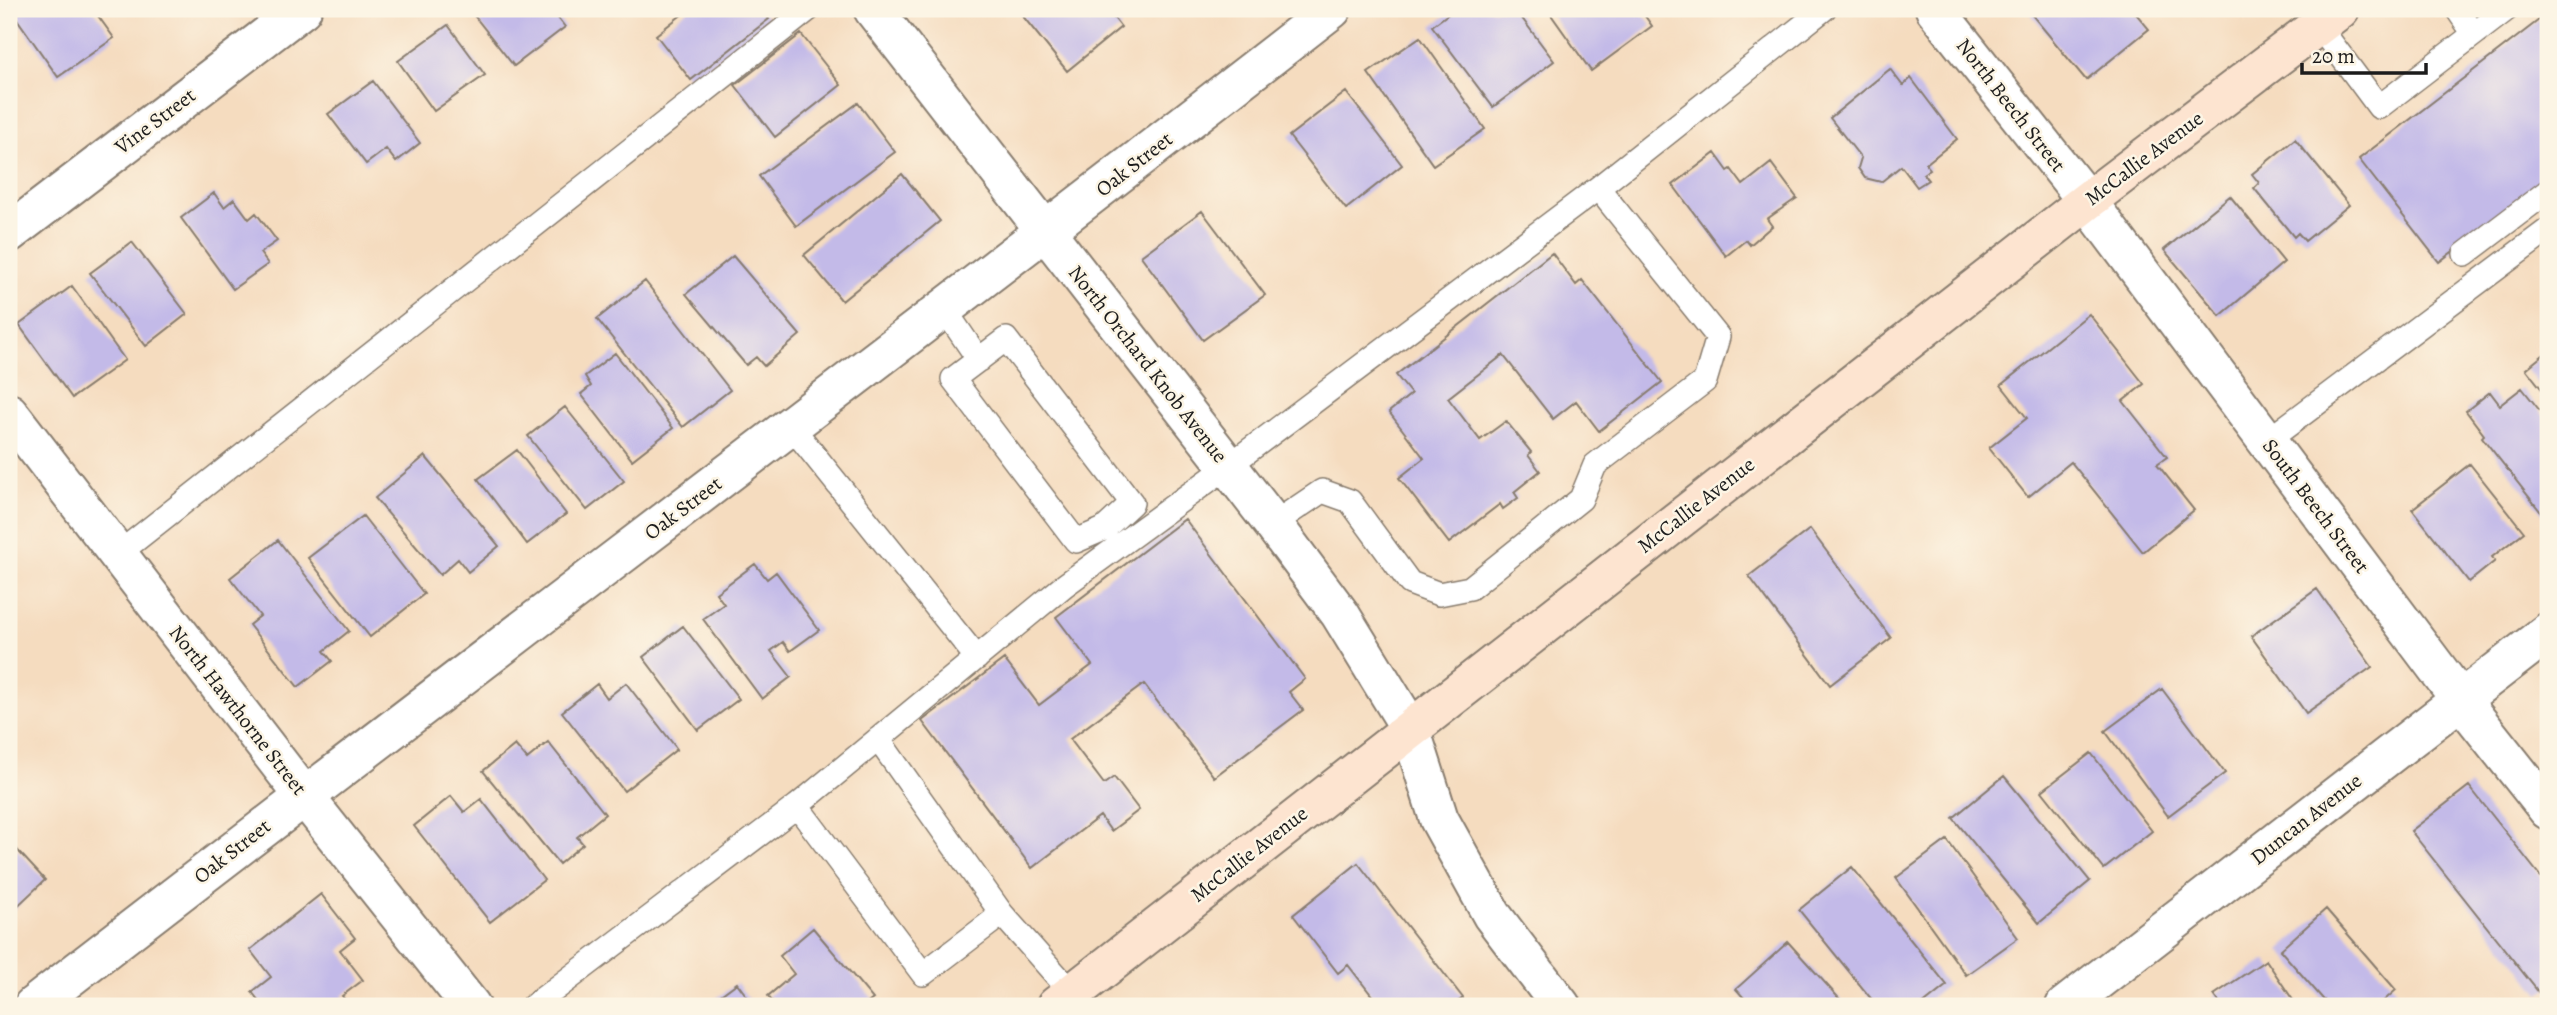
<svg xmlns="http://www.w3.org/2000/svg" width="2557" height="1015" font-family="Alegreya,serif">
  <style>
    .building { fill: #c3bae8 }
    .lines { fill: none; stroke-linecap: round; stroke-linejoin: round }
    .lane-casing { stroke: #887c6e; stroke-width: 26 }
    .street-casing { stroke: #887c6e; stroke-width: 42 }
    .secondary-casing { stroke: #887c6e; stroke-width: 42 }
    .lane { stroke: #fff; stroke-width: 23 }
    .street { stroke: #fff; stroke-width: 38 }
    .secondary { stroke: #fde4d0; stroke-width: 38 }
    .labels { text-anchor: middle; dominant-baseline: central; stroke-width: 5; stroke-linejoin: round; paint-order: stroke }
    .street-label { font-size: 21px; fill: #1c1c1c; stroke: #fcf5e5 }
  </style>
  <rect width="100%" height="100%" fill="#fcf5e5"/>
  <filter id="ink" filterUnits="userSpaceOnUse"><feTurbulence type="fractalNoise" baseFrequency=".0143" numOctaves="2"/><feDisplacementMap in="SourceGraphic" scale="14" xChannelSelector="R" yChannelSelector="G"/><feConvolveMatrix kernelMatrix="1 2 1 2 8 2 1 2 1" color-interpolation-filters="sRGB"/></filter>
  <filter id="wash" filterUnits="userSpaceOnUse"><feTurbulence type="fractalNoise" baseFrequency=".00686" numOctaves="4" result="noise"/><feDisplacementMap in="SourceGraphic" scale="28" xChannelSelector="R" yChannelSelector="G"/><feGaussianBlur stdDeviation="1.57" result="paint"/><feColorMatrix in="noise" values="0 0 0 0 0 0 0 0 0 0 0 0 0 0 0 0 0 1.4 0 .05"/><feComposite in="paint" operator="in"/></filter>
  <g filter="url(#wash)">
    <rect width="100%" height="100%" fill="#f5dcbf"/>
    <g id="blocks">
      <path class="building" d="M10,9H93L114,38L58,77Z
        M469,9H551L565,27L514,66Z
        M689,9H761L769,19L691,80L656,35Z
        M1017,9H1107L1121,27L1067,71Z
        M1455,9H1515L1554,61L1493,107L1432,26Z
        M1547,9H1640L1652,26L1591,71Z
        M2027,9H2132L2149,29L2086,80Z
        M2548,13V178L2439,262L2359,159Z
        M448,25L485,75L434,111L398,61Z
        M801,34L841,85L775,137L735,85Z
        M1420,37L1485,129L1433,165L1368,73Z
        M1890,69L1903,86L1911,78L1957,139L1926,164L1930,169L1923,174L1928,180L1917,187L1901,166L1881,182L1865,178L1858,168L1861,158L1830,118Z
        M373,81L420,143L396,162L386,149L366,164L328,114Z
        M1346,92L1402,165L1346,209L1289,136Z
        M858,103L895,152L796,226L759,176Z
        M2295,139L2349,205L2305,241L2298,233L2294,237L2254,188L2259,183L2252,174Z
        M1715,153L1728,171L1731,169L1743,185L1771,163L1797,198L1767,219L1772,226L1750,245L1746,240L1726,256L1673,185Z
        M902,174L940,221L842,301L804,255Z
        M214,193L224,207L234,199L249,219L256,213L277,241L260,253L268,264L233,289L181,218Z
        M2230,196L2284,262L2220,316L2164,250Z
        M1202,211L1265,295L1203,340L1141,256Z
        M132,242L187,314L146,346L90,273Z
        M1552,253L1576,285L1582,280L1662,382L1599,431L1576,401L1553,419L1503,355L1448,398L1480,440L1506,421L1531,452L1528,455L1540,471L1514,492L1518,498L1503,509L1500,504L1449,543L1399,478L1424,458L1389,412L1411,394L1396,375Z
        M733,256L800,335L764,366L756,357L746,365L686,294Z
        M645,281L730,390L683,427L597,319Z
        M72,286L125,360L72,398L19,325Z
        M2089,314L2144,384L2123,401L2167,457L2157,464L2194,510L2143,552L2071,462L2028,497L1989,448L2027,418L2001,385Z
        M2548,351V397L2526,369Z
        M615,353L673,428L632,460L581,394L591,386L585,376Z
        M2522,388L2548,421V513L2544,516L2482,437L2484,435L2466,411L2490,392L2500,405Z
        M565,407L624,481L587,510L528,436Z
        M517,450L566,514L527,544L478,479Z
        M425,456L499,546L468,572L458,559L440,575L375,498Z
        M2470,464L2524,532L2492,557L2495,561L2469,582L2412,509Z
        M363,516L424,594L370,637L308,558Z
        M1185,519L1305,679L1289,692L1303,710L1214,777L1144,684L1070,739L1104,784L1114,777L1139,810L1111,831L1100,816L1032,868L922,721L1004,659L1039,705L1092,665L1056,617Z
        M1810,529L1891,638L1830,685L1749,576Z
        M278,540L349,631L324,651L332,661L298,687L249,625L260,616L230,578Z
        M755,564L767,579L776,572L819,630L790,651L783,642L771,651L791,677L762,699L703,619L724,604L716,593Z
        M2317,589L2372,667L2306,713L2251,636Z
        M683,626L739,699L698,730L643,657Z
        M626,683L677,749L624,791L562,712L597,684L607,698Z
        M2162,689L2225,773L2168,816L2105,731Z
        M548,742L605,814L577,837L583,844L559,864L483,771L515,745L527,759Z
        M2091,753L2152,831L2104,869L2042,791Z
        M2004,776L2090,881L2039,923L1953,818Z
        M2469,786L2548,886V987L2540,994L2411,831Z
        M451,796L464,812L481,799L544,880L490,922L414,826Z
        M1947,840L2018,938L1966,975L1896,878Z
        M9,841L45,880L9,914Z
        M1358,863L1463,998L1452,1006H1380L1348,965L1338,973L1293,915Z
        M1852,867L1947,985L1921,1006H1877L1799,910Z
        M321,894L355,938L340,950L363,980L342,996L350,1006H263L252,992L271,977L250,950Z
        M2326,909L2396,990L2378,1006H2329L2280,950Z
        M813,928L873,999L864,1006H776L768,996L794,974L780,956Z
        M1788,942L1846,1006H1751L1736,989Z
        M2266,960L2297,1006H2222L2214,995Z
        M737,983L754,1006H706Z"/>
    </g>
  </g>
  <g filter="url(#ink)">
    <use href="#blocks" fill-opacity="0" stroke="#887c6e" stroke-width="2"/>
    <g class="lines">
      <g class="lane-casing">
        <path id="lane" d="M2457,9L2474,34
          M2318,25L2379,107L2507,9
          M2465,254L2548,191
          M945,310L979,360
          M1006,339L1132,503L1104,529L1076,541L953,379Z
          M791,426L977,658
          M2267,441L2548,230
          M1273,524L1322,491L1350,501L1410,583L1439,594L1470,588L1581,499L1595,465L1705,381L1718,337L1598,188
          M118,554L809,9
          M878,739L1002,914L1073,994
          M797,806L923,974L1002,914
          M533,1006L797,806L1065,585L1227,467L1598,188L1824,9"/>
      </g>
      <g class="street-casing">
        <path id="street" d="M873,9L1273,524L1340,614L1410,728L1439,819L1492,915L1561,1006
          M1935,9L2087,201L2460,699L2548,810
          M9,233L302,9
          M9,413L304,796L471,1006
          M33,1006C464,671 902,345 1332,9
          M2065,1006L2548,632"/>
      </g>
      <g class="secondary-casing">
        <path id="secondary" d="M1056,1006L2087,201L2340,9"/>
      </g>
      <use href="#lane" class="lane"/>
      <use href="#street" class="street"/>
      <use href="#secondary" class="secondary"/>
    </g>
  </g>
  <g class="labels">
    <g class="street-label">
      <text transform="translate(2011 105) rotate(52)">North Beech Street</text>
      <text transform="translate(155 121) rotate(-37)">Vine Street</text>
      <text transform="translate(2144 158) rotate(-37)">McCallie Avenue</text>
      <text transform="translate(1134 164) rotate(-38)">Oak Street</text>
      <text transform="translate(1148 364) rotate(52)">North Orchard Knob Avenue</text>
      <text transform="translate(1696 505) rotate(-38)">McCallie Avenue</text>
      <text transform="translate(2316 506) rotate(53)">South Beech Street</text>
      <text transform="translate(683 508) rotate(-37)">Oak Street</text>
      <text transform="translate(238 710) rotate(52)">North Hawthorne Street</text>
      <text transform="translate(2306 819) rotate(-38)">Duncan Avenue</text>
      <text transform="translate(232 851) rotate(-38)">Oak Street</text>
      <text transform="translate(1249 854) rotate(-38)">McCallie Avenue</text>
    </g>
  </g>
  <rect width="2557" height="1015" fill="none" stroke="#fcf5e5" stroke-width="35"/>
  <path d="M2302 63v10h124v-10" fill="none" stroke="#1c1c1c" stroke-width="3.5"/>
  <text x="2312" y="63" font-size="21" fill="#1c1c1c" stroke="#fcf5e5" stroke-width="5" paint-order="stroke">20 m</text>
</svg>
